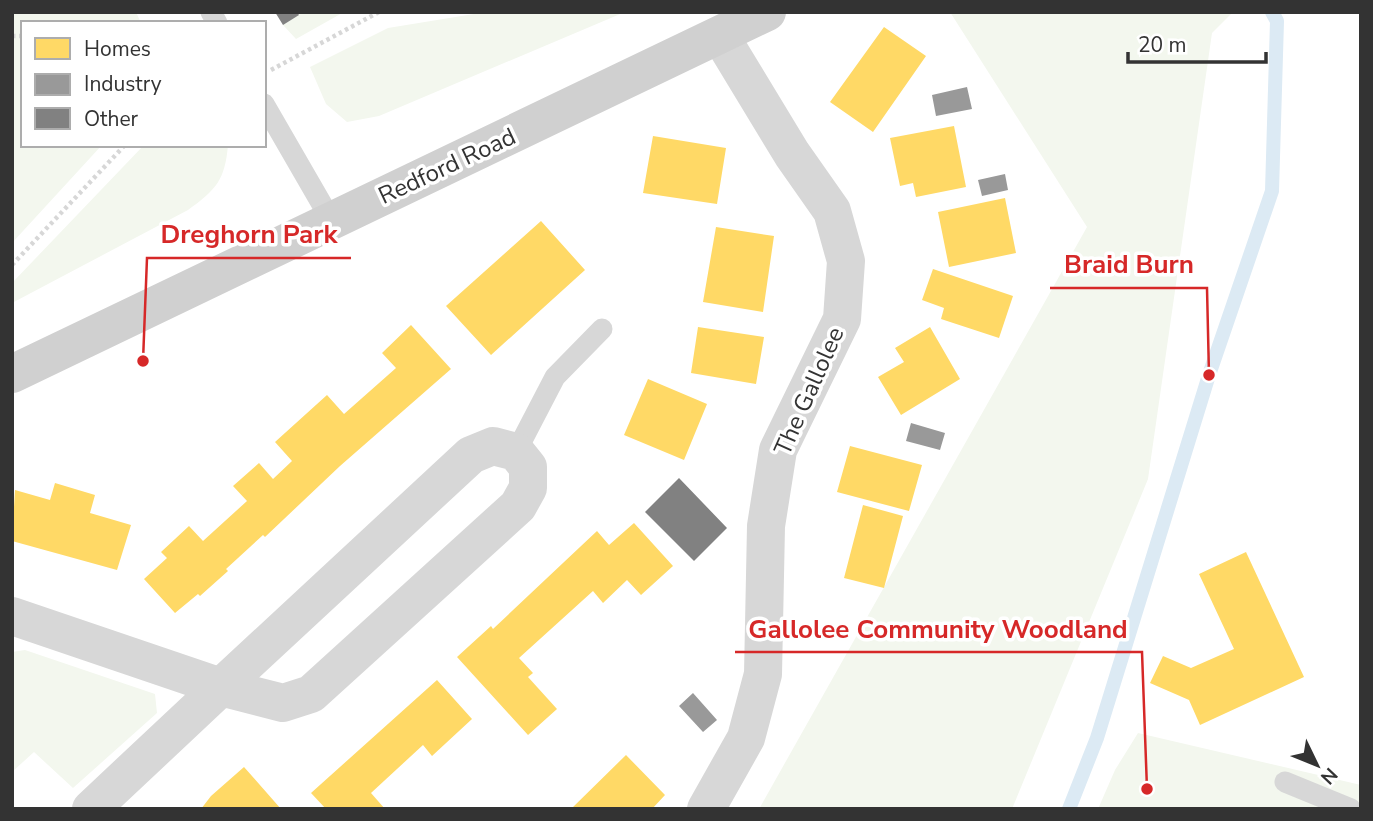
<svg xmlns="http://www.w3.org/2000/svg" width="1373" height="821" font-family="'Nunito Sans',sans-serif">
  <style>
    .green { fill: #f3f7ee }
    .homes { fill: #ffd966 }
    .industry { fill: #999 }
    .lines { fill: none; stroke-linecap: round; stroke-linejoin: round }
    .stream { stroke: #dceaf4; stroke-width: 14 }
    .building { fill: #818181 }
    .path { stroke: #d7d7d7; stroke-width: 4.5; stroke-dasharray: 3.5 3.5; stroke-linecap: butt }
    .lane { stroke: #d7d7d7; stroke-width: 21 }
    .street { stroke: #d7d7d7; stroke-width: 38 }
    .secondary { stroke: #d0d0d0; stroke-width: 38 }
    .labels { text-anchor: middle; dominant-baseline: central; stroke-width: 7; stroke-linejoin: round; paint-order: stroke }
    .street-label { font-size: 24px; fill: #333; stroke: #fff }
    .leader { fill: none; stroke: #d62828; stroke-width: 2.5 }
    .callout-dot { fill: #d62828; stroke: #fff; stroke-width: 2.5 }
    .callout-label { font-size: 26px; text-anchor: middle; font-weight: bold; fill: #d62828; stroke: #fff; stroke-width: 7; stroke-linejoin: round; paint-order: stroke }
  </style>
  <rect width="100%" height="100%" fill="#fff"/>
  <path class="green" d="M12,12H136L141,23H23V145H102L12,243Z
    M303,12H344L296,39L283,25Z
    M486,12H625L379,116L347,122L326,104L310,67L388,28Z
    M950,12H1233L1212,33L1148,479L1012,809H759L1087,227Z
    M144,145H228C225,180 216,190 188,210L12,303V283Z
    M25,650L155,694L157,713L73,788L34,752L12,772V652Z
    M1138,733L1361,785V809H1098L1115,770Z"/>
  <path class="homes" d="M884,27L926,56L873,132L830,102Z
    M954,126L966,187L916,197L913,183L900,186L890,138Z
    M653,136L726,148L717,204L643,193Z
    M1005,198L1016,253L949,267L938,212Z
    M541,221L585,270L491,355L446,306Z
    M716,227L774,236L763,312L703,302Z
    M933,269L1013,296L999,338L941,319L944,308L922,300Z
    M411,325L451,369L340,466L265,537L263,535L226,569L228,571L200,596L198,594L175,613L144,579L167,558L161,552L189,526L203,541L247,501L233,486L259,463L273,479L292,461L275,442L327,395L344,414L396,368L382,353Z
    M698,327L764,337L756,384L691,373Z
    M930,327L960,379L901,415L878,377L904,362L895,348Z
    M648,379L707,404L684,460L624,435Z
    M850,446L922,465L909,511L837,492Z
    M55,483L95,495L90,513L131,525L117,570L12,541L15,490L50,500Z
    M863,505L903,516L884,588L844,578Z
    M634,523L673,566L641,595L627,580L603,603L593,591L519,658L533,673L528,677L557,709L528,735L457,657L491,626L493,629L597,531L609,545Z
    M1246,552L1304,677L1200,725L1189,700L1150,683L1163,656L1191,668L1234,649L1199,574Z
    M437,680L472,719L432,756L423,745L371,793L385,809H326L311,793Z
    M626,755L665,795L652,809H571Z
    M244,767L281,809H201L211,796Z"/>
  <path class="industry" d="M967,87L972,109L936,116L932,95Z
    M1005,174L1008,190L982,196L978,180Z
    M911,423L945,433L940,450L906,441Z
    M693,693L717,720L703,732L679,706Z"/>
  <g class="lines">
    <path class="stream" d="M1069,809L1097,738L1209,375L1272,191L1277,21L1272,12"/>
  </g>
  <path class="building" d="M275,12H297L299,15L283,25Z
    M679,478L727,528L694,561L645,512Z"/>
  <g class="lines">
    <path class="path" d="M12,36H23
      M271,70L379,12
      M12,265L125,145"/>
    <path class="lane" d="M211,12L217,23
      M264,104L331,220
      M516,452L555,377L602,329
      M1285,782L1351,809"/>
    <path class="street" d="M12,616L221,687L471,455L493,446L516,452L528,467V488L518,506L311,694L283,703L221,687L91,809
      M706,809L746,738L763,674L766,526L778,450L842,319L846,261L832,211L792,154L721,37"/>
    <path class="secondary" d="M12,374L767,12"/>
  </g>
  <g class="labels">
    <g class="street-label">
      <text transform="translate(447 166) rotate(-25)">Redford Road</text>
      <text transform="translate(809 391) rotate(-66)">The Gallolee</text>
    </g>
  </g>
  <path class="leader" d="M143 361L147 258H351M1209 375L1207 288H1050M1147 789L1142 652H735"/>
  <g class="callout-dot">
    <circle cx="143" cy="361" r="7"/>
    <circle cx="1209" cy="375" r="7"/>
    <circle cx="1147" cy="789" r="7"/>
  </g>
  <g class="callout-label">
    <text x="249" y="243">Dreghorn Park</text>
    <text x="1129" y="273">Braid Burn</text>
    <text x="938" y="638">Gallolee Community Woodland</text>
  </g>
  <rect width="1373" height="821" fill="none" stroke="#333333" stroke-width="28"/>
  <rect x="21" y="21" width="245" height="126" fill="#ffffff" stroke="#adadad" stroke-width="2"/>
  <rect x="35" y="38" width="35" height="21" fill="#ffd966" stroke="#adadad" stroke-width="2"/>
  <text x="84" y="56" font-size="21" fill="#333333">Homes</text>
  <rect x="35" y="74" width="35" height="21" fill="#999999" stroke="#adadad" stroke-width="2"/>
  <text x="84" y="91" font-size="21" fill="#333333">Industry</text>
  <rect x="35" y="108" width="35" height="21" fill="#818181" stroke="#adadad" stroke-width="2"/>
  <text x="84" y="126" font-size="21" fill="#333333">Other</text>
  <g transform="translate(1317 765) rotate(133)" stroke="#ffffff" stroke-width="5" paint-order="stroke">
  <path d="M0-5L12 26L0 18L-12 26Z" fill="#333333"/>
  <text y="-10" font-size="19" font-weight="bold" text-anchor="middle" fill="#333333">N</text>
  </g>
  <path d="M1128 52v10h138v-10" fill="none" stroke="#333333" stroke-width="3.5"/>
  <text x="1138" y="52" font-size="21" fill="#333333" stroke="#ffffff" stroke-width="5" paint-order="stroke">20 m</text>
</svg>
